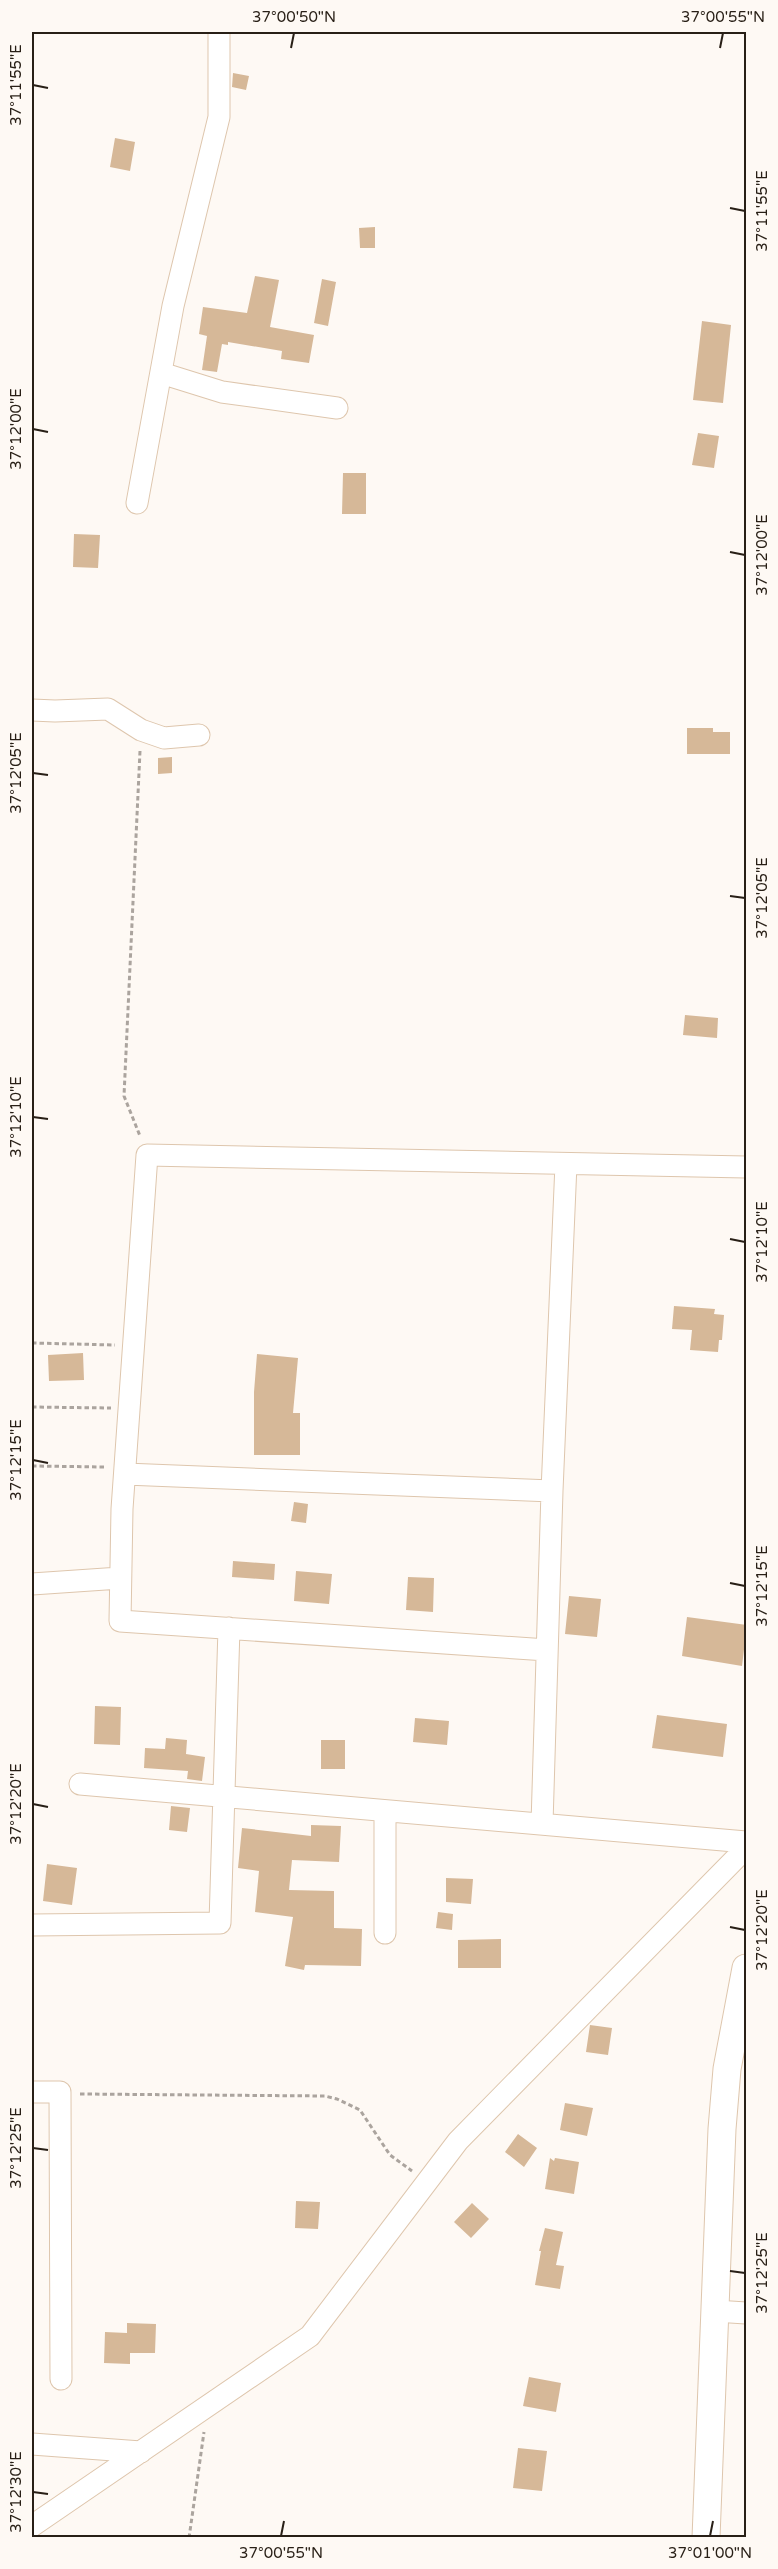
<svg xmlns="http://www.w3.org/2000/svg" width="778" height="2569" font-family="'Varela Round',sans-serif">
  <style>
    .building { fill: #d6b898 }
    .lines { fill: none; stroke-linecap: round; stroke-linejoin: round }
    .minor-casing { stroke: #dec6ad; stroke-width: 23 }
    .major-casing { stroke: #dec6ad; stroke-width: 29 }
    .path { stroke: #aba49e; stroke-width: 3; stroke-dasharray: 4.5 3; stroke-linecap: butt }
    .minor { stroke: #fff; stroke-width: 21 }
    .major { stroke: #fff; stroke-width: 27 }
    .ticks { fill: none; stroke: #281f16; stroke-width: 2 }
    .neatline { fill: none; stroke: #281f16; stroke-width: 2 }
    .ticks-label { font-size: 15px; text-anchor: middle; fill: #281f16 }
  </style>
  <rect width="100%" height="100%" fill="#fef9f4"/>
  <path class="building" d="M233,73L249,76L246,90L232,87Z
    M115,138L135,142L130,171L110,167Z
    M375,227V248H360L359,228Z
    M255,276L279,280L270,327L314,335L309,363L281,359L282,351L228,342V345L222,344L217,372L202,370L207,336L199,334L203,307L247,313Z
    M322,279L336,282L328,326L314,323Z
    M702,321L731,325L723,403L693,400Z
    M698,433L719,436L714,468L692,465Z
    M343,473H366V514H342Z
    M74,534L100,535L98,568L73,567Z
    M687,728H713V732H730V754H687Z
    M172,757V773L158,774V758Z
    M685,1015L718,1018L717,1038L683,1035Z
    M674,1306L715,1309L714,1314L724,1315L722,1340H719L718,1352L690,1350L692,1330L672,1329Z
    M83,1353L84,1380L49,1381L48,1355Z
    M257,1354L298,1358L293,1413H300V1455H254V1392Z
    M294,1502L308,1504L306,1523L291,1521Z
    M233,1561L275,1564L274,1580L232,1577Z
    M296,1571L332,1574L329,1604L294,1601Z
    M408,1577L434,1578L433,1612L406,1610Z
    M569,1596L601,1599L597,1637L565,1634Z
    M687,1617L747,1625L742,1666L682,1656Z
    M95,1706L121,1707L120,1745L94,1744Z
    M657,1715L727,1724L723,1757L652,1748Z
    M415,1718L449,1721L447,1745L413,1742Z
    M166,1738L187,1740L186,1754L205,1757L202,1781L187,1779L188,1771L144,1768L145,1748L165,1749Z
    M321,1740H345V1769H321Z
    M171,1806L190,1808L187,1832L169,1830Z
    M311,1825L341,1826L339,1862L292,1860L289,1890L334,1891V1928L362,1929L361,1966L305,1965L304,1970L285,1966L293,1917L255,1912L259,1871L238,1868L242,1828L311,1836Z
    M47,1864L77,1868L72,1905L43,1901Z
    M446,1878L473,1879L471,1904L446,1902Z
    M438,1912L453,1914L452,1930L436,1928Z
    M501,1939V1968H458V1940Z
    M590,2025L612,2028L608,2055L586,2052Z
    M565,2103L593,2108L587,2136L560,2130Z
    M518,2134L537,2148L524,2167L505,2152Z
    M550,2158L554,2161L555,2158L579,2162L574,2194L545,2189Z
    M296,2201L320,2202L318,2229L295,2228Z
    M472,2203L489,2219L471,2238L454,2222Z
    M545,2228L563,2232L556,2265L564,2266L560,2289L535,2285L541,2251H539Z
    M127,2323L156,2324L155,2353H130V2364L104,2363L105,2332L127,2333Z
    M529,2377L561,2383L556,2412L523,2406Z
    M518,2448L547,2451L542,2491L513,2488Z"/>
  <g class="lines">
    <g class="minor-casing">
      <path id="minor" d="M161,373L222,392L337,408
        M137,503L173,306L219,117V32
        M32,710L55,711L108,709L141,730L164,738L199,735
        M125,1474L552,1491
        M32,1584L120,1578
        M547,1650L120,1621L122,1509L147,1155L746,1167
        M80,1784L746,1842
        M542,1824L552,1491L566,1164
        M32,1925L220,1923L229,1628
        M385,1933V1811
        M32,2092H60L61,2379
        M715,2311L746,2313
        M32,2444L141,2452
        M32,2526L310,2336L458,2141L746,1848"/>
    </g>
    <g class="major-casing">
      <path id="major" d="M706,2538L722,2129L727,2069L746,1968"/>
    </g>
    <path class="path" d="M140,751L124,1096L140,1136
      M32,1343L115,1345
      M32,1407L111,1408
      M32,1466L105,1467
      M80,2094L325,2096L337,2099L360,2110L390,2155L412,2171
      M189,2538L204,2432"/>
    <use href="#minor" class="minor"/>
    <use href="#major" class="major"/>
  </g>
  <path class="ticks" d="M291,48L294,33M720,48L723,33M33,85L48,88M730,208L745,211M33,429L48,432M730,552L745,555M33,773L48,775M730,896L745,898M33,1117L48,1119M730,1239L745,1242M33,1460L48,1463M730,1583L745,1586M33,1804L48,1807M730,1927L745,1930M33,2148L48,2150M730,2271L745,2273M33,2492L48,2494M281,2536L284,2521M710,2536L713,2521"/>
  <rect width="778" height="2569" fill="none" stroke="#fef9f4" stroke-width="66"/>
  <rect x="33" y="33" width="712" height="2503" class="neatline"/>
  <g class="ticks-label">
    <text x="294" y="22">37°00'50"N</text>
    <text x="723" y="22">37°00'55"N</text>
    <text transform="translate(16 85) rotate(-90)" y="5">37°11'55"E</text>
    <text transform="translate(762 211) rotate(-90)" y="5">37°11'55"E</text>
    <text transform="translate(16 429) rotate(-90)" y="5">37°12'00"E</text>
    <text transform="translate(762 555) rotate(-90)" y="5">37°12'00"E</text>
    <text transform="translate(16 773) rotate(-90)" y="5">37°12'05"E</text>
    <text transform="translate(762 898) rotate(-90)" y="5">37°12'05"E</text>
    <text transform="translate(16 1117) rotate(-90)" y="5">37°12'10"E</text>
    <text transform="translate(762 1242) rotate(-90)" y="5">37°12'10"E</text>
    <text transform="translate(16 1460) rotate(-90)" y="5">37°12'15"E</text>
    <text transform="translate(762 1586) rotate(-90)" y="5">37°12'15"E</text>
    <text transform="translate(16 1804) rotate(-90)" y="5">37°12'20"E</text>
    <text transform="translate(762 1930) rotate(-90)" y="5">37°12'20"E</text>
    <text transform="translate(16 2148) rotate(-90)" y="5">37°12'25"E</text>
    <text transform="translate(762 2273) rotate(-90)" y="5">37°12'25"E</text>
    <text transform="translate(16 2492) rotate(-90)" y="5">37°12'30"E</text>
    <text x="281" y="2558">37°00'55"N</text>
    <text x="710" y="2558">37°01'00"N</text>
  </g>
</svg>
